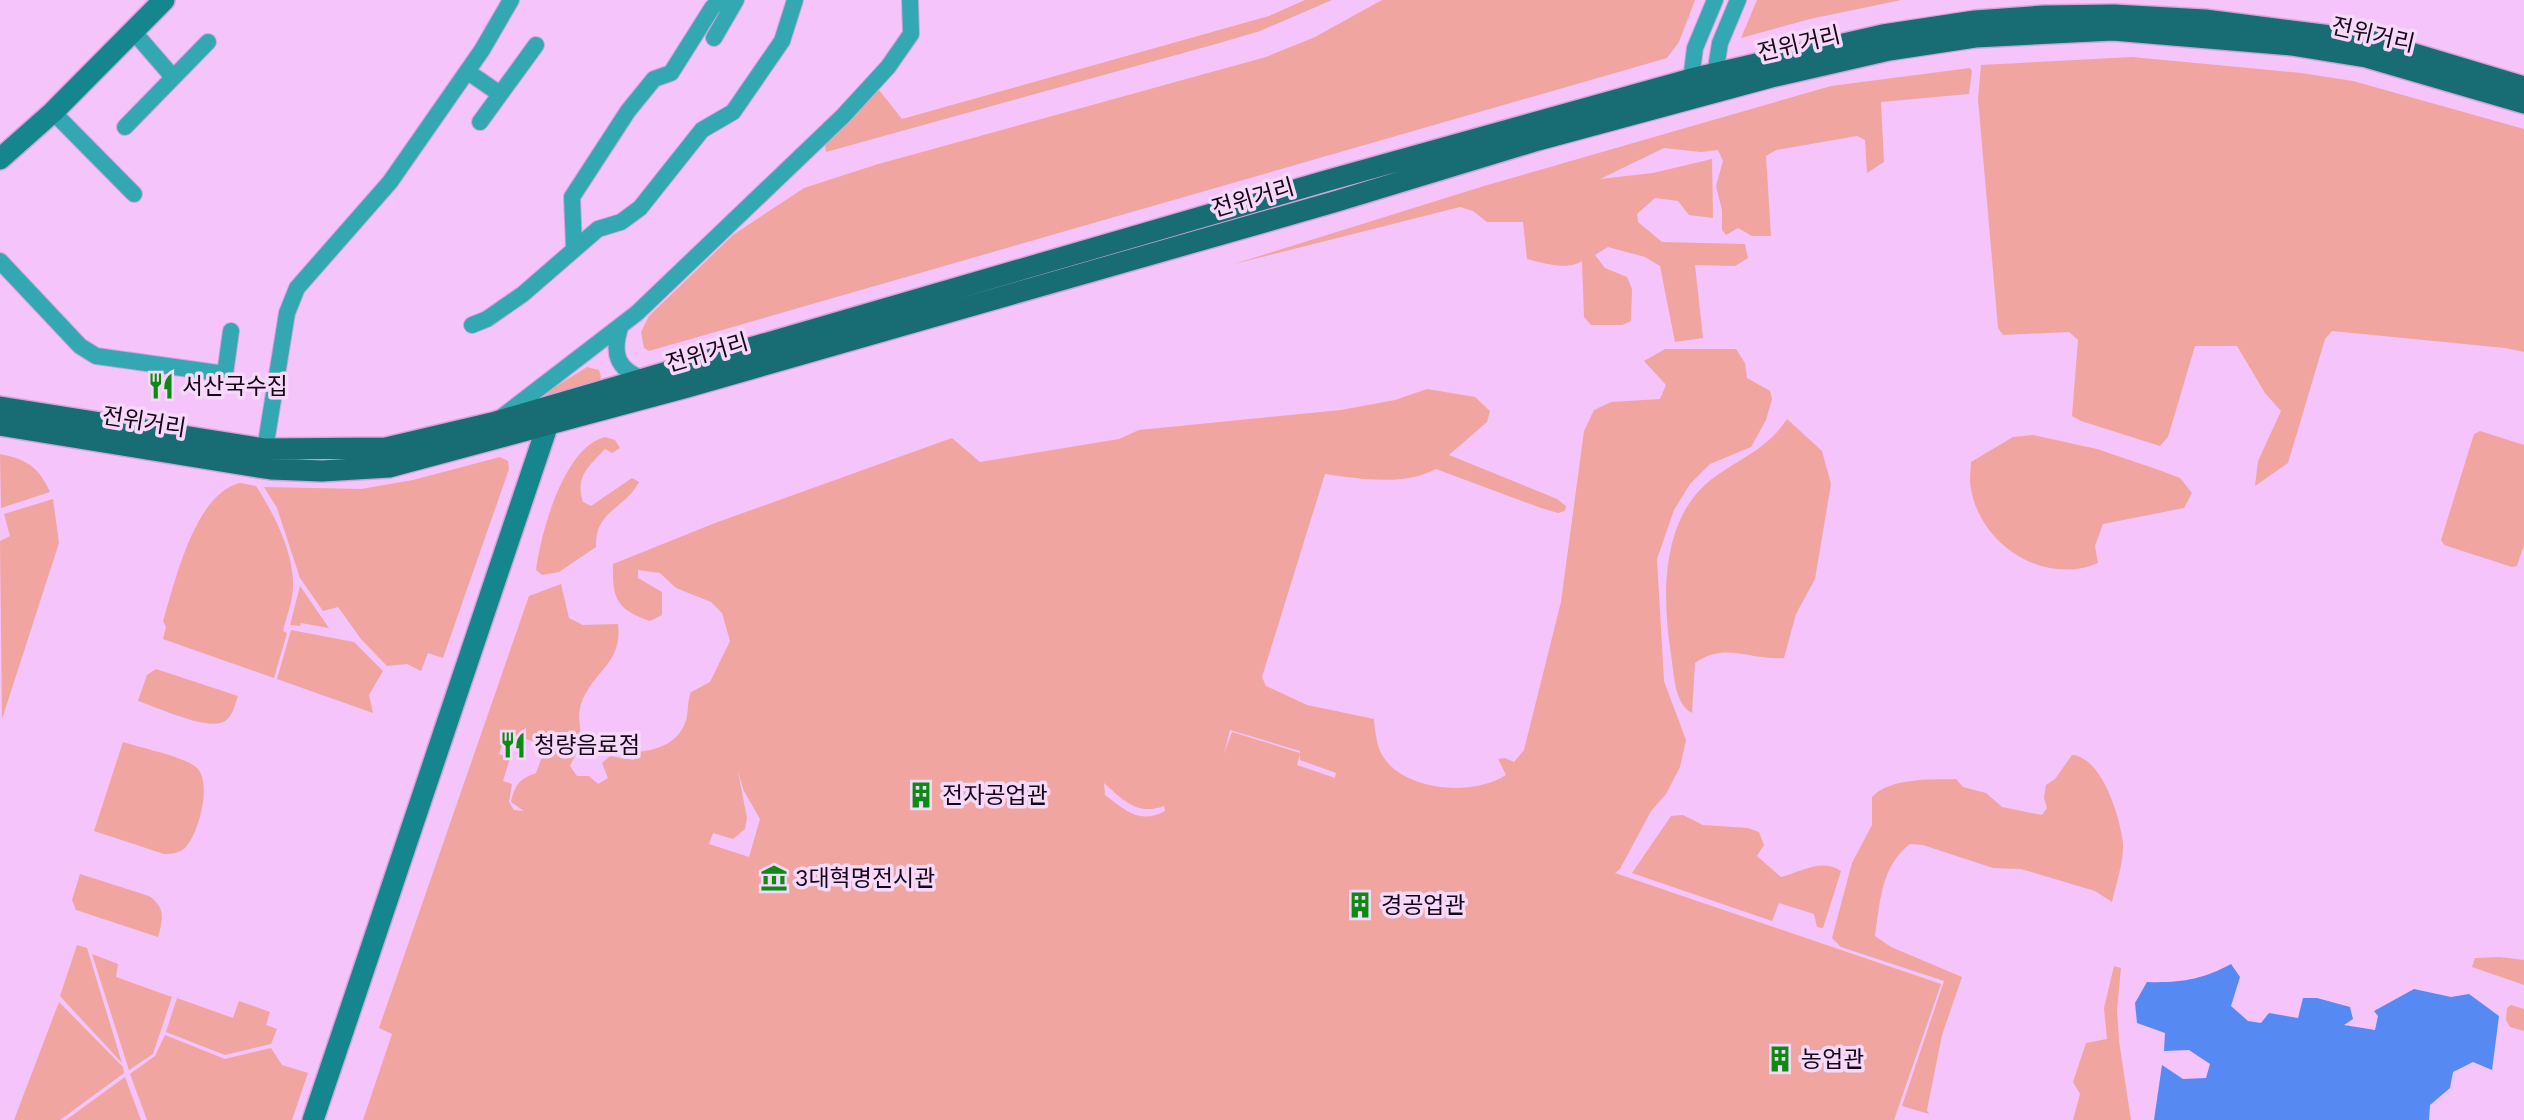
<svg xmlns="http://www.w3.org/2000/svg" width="2524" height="1120" font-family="'Work Sans','Noto Sans KR',sans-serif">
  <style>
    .green { fill: #f0a5a0; fill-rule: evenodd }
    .water { fill: #5789f2 }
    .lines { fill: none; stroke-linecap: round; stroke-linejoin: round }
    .street-casing { stroke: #d0a5d6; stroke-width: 18 }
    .secondary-casing { stroke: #d0a5d6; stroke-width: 24 }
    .primary-casing { stroke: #d0a5d6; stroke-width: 24 }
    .street { stroke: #33a8b2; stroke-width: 16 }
    .secondary { stroke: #16868e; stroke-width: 21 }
    .primary { stroke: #176d73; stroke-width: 21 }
    .labels { text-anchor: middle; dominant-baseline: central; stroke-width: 7; stroke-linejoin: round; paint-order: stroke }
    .street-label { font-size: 23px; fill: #150517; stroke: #f6d9f9 }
    .poi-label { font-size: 23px; fill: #150517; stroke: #f6d9f9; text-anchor: start }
  </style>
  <rect width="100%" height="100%" fill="#f4c4fa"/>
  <path class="green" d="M1305,0H1332L1260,31L1223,42L826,152L825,144L879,90L902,119L1269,16Z
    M1382,0H1695L1679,42L1667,58L649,351L644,348L641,332L649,316L733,235L804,188L875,165L1266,57L1315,37Z
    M1757,0H1901L1810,19L1741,38Z
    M2132,57L2301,73L2353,81L2524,129V352L2505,348L2332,331L2325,339L2288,463L2255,486L2258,461L2281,411L2265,393L2237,346H2195L2168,437L2160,446L2081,421L2072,416L2078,340L2069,332L2003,335L1998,328L1978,99L1981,65Z
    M1970,68L1972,71L1969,94L1881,102L1884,162L1867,173L1865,140L1857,136L1776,150L1766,156L1771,236H1752L1738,228L1726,235L1722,230V210L1716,186L1723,161L1718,150L1701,152L1664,148L1600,179L1653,173L1712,159L1713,218L1689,215L1678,201L1655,198L1637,214L1638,222L1662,242L1745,244L1748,258L1735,266L1695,265L1703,338L1675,342L1660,266L1645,257L1608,247L1595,255L1605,268L1627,277L1632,289L1631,321L1622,325H1591L1584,317L1582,261C1567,271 1544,263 1527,259L1523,222H1487L1473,211L1460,207L1234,264L1484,186L1831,86Z
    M1665,349H1736L1745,363L1747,378L1770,391L1772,399L1766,420L1751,447L1710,464L1690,484L1674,510L1657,559L1664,681L1686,740L1680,767L1666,794L1651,811L1620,869L1615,873L1941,984L1894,1120H363L392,1034L379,1028L529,596L561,584L569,618L583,625L618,624C623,664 593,670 581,704C577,716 581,729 581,741C580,749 573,759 570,766L577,776H589L598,784L608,778L602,763L610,756L634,760L637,752C658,750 679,743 686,720C689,710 687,701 691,692L710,682L730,641L722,613L711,602L676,588L660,573L638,570V578L662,592V615L650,621C617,610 612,599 613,564L715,523L952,438L980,462L1119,439L1139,430L1341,410L1395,400L1427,389L1475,397L1490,411L1487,422L1449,455L1557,499L1566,506L1565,511L1558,513L1541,508L1436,469C1405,486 1359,479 1325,474L1262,677L1266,686L1307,705L1374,719C1375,729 1376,741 1380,751C1399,792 1473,797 1506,775L1498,759L1505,758L1514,762L1524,750L1561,602L1584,431L1594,410L1611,402L1660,399L1666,385L1644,361ZM1230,730L1300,751V753L1232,732L1224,754ZM506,732L546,746L536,773C519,779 515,785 511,802L524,811L514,810L509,802L512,784L503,781L510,758L499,754ZM1300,754V760L1336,773L1335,778L1297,765ZM738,772L744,791L760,819L749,857L709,844L713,833L733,839L745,829L747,818ZM1104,783C1123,800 1137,816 1164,806L1165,811C1139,825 1125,810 1105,795Z
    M587,367L599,370L601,377L598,383L546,396L547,392Z
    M1787,419L1822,451L1831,484L1815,579L1796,614L1784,658C1752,661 1725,641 1695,663L1692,713C1674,704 1674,672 1671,655C1662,595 1660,515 1716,476C1743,457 1768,448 1787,419Z
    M2480,431L2524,445V545L2517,566L2512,567L2444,545L2441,540L2474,434Z
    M2033,435L2097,449L2159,470L2180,478L2192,493L2184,508L2103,524L2095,546L2098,563C2045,586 1981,546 1971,489C1969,480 1971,470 1971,462L2013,437Z
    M605,437L615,440L620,448L612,453L605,449C588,467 575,477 583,502L591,506L632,478L639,482C624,510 595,510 596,547L559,572L542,575L536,570C541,532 564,447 605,437Z
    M0,454C26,459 39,467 50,492L1,508Z
    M500,457L508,461L509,469L443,658L428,653L421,671L407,664L387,666L361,639L338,607L323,611L300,578L277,508L264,487L361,489L413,480Z
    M240,483L256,486C274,514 295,554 293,589C292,603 286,618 283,631L287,633L274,678L163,639L166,627L163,621C175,582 195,493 240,483Z
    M53,499L59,543L2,719L0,541L10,536L4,514Z
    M300,586L329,628L301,623L300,626L290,625Z
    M291,630L354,642L383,671L369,695L373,713L277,679Z
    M156,669L238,696C235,704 233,716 225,721C209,732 157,707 138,701L147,675Z
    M123,742C141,748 182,756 196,767C213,781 199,834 185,848C179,853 172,854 164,854L94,831Z
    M2072,755C2102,757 2120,817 2123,843C2124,862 2116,884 2112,902L2095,891L2021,869L1993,868L1923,845L1910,844C1881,866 1880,902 1875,936L1891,947L1962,977L1942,1035L1927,1110L1929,1114L1902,1106L1944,981L1841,947L1832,938L1852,863L1872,825V797C1891,777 1930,780 1956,779L1963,787L1986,793L2002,807L2042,815L2047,808L2044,798L2046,785L2055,779Z
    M1683,815L1703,825L1748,828L1759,832L1764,845L1757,856L1781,877C1801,872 1822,858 1841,871L1823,928L1817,927L1814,914L1779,903L1772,921L1632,873L1671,816Z
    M80,874L149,896C166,908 163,919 158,937L76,910L72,900Z
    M77,945L87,948L122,1063L60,996Z
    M92,954L118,964L116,977L172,997L153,1054L129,1070Z
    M2500,957L2524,960V985L2472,967L2475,958Z
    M2114,966L2121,968L2117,1010L2119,1041L2131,1120H2073L2080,1094L2073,1082L2086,1043L2107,1039L2104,1008Z
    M177,998L233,1018L239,1001L270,1012L266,1025L277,1029L271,1044L225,1055L166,1032Z
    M59,1002L123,1067L124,1073L60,1120H14Z
    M2511,1005L2524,1009V1031L2510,1027L2506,1020L2507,1008Z
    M165,1035L225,1059L271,1048L282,1065L308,1073L292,1120H147L130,1074L155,1056Z
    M125,1077L141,1120H66Z"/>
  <path class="water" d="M2231,964L2240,977L2231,1006L2248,1021L2261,1023L2269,1013L2298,1018L2303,998H2317L2350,1007L2353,1019L2344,1025L2375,1030L2378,1016L2374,1011L2414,989L2451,997L2469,994L2499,1016L2492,1070L2473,1062L2453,1072L2450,1088L2430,1105L2429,1120H2154L2162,1065L2183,1079L2206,1078L2210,1064L2189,1050L2164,1051L2165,1033L2137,1023L2135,1003L2147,982C2179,983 2202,980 2231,964Z"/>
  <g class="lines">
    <g class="street-casing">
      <path id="street" d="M133,31L172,76
        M714,38L736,0
        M468,72L500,94
        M1715,74L1720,43L1738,0
        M1691,79L1695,48L1715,0
        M53,112L134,194
        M480,122L536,45
        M125,127L208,42
        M574,247L572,197L628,111L654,79L671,73L712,8L720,0
        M0,261L80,346L96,356L225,374L231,331
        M472,325L487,319L523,294L598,229L621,222L640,208L702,130L733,112L782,41L795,0
        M620,328C612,354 617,369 643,379
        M503,416L637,313L843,116L888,67L911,34L910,0
        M265,449L287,313L297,288L390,182L482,50L511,0"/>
    </g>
    <g class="secondary-casing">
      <path id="secondary" d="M0,159L53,112L164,0
        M313,1120L548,424"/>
    </g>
    <g class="primary-casing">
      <path id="primary" d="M0,407L265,449L386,448L492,423L1329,180L1691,79L1883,35L1975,21L2044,16L2114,15L2205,20L2371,41L2524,87
        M0,425L271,469L322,471L389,467L687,387L1334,202L1538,140L1771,77L1889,50L1975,37L2113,30L2291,45L2366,57L2524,103"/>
    </g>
    <use href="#street" class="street"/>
    <use href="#secondary" class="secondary"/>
    <use href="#primary" class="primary"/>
  </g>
  <defs>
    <g id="restaurant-bare" transform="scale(2.1)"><path d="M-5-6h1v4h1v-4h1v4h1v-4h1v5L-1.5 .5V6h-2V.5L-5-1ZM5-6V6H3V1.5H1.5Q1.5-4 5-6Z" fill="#0c8a14" stroke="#f6d9f9" stroke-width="2.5" paint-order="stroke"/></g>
    <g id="building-bare" transform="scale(2.1)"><path d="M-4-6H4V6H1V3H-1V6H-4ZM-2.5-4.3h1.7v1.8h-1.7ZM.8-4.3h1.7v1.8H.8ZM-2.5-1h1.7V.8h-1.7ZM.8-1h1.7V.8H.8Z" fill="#0c8a14" stroke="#f6d9f9" stroke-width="2.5" paint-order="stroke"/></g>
    <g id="museum-bare" transform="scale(2.1)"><path d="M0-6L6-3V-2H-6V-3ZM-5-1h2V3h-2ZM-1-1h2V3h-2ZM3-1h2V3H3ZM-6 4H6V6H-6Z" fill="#0c8a14" stroke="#f6d9f9" stroke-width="2.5" paint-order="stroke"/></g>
  </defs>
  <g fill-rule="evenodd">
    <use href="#restaurant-bare" x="161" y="386"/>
    <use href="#restaurant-bare" x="513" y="745"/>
    <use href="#building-bare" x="921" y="795"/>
    <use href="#museum-bare" x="774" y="878"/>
    <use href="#building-bare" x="1360" y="905"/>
    <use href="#building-bare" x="1780" y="1059"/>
  </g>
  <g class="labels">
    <g class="street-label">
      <text transform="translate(2373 35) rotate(13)">전위거리</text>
      <text transform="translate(1799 44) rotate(-13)">전위거리</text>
      <text transform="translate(1253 198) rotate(-16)">전위거리</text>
      <text transform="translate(707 353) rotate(-16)">전위거리</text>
      <text transform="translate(144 422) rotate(9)">전위거리</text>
    </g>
    <g class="poi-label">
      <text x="182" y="386">서산국수집</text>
      <text x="534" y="745">청량음료점</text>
      <text x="942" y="795">전자공업관</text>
      <text x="795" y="878">3대혁명전시관</text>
      <text x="1381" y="905">경공업관</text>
      <text x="1801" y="1059">농업관</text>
    </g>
  </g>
</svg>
